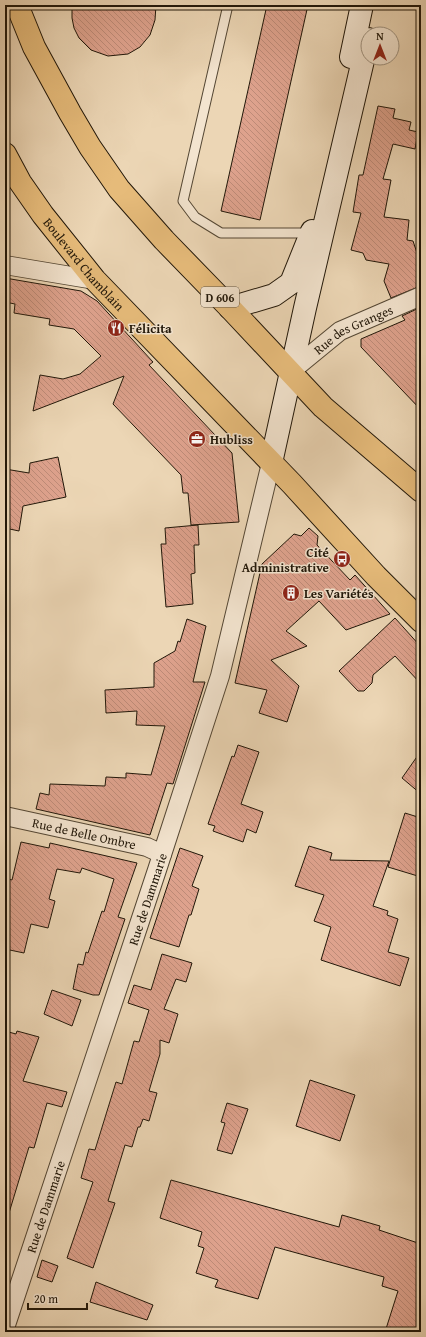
<svg xmlns="http://www.w3.org/2000/svg" width="426" height="1337" font-family="'Gentium Book Plus',serif">
  <style>
    .building { fill: url(#building-back-hatch); stroke: #211709 }
    .lines { fill: none; stroke-linecap: round; stroke-linejoin: round }
    .lane-casing { stroke: #544734; stroke-width: 11 }
    .street-casing { stroke: #544734; stroke-width: 20 }
    .secondary-casing { stroke: #211709; stroke-width: 24 }
    .primary-casing { stroke: #211709; stroke-width: 24 }
    .lane { stroke: #f3e4cf; stroke-width: 9 }
    .street { stroke: #f3e4cf; stroke-width: 18 }
    .secondary { stroke: #f3e4cf; stroke-width: 22 }
    .primary { stroke: #e6bb7a; stroke-width: 22 }
    .labels { text-anchor: middle; dominant-baseline: central; stroke-width: 3; stroke-linejoin: round; paint-order: stroke }
    .shield { fill: #f3e4cf; stroke: #605444; stroke-width: 1 }
    .shield-label { font-size: 12px; font-weight: bold; fill: #211709 }
    .street-label { font-size: 13px; fill: #211709; stroke: #f3e4cf }
    .poi-label { font-size: 13px; font-weight: bold; fill: #211709; stroke: #f3e4cf; text-anchor: start }
  </style>
  <defs>
    <pattern id="building-back-hatch" width="6" height="6" patternUnits="userSpaceOnUse"><rect width="6" height="6" fill="#dea28d"/><path d="M-1 5l2 2M0 0l6 6M5-1l2 2" fill="none" stroke="#be8b78"/></pattern>
  </defs>
  <rect width="100%" height="100%" fill="#ecd6b5"/>
  <filter id="stains"><feTurbulence type="fractalNoise" baseFrequency=".005" numOctaves="4"/><feColorMatrix values="0 0 0 0 .2 0 0 0 0 .09 0 0 0 0 .02 0 0 0 .5 -.17"/></filter>
  <radialGradient id="worn" r=".72"><stop offset=".6" stop-color="#630" stop-opacity="0"/><stop offset="1" stop-color="#630" stop-opacity=".3"/></radialGradient>
  <path class="building" d="M72,5H156L155,20L150,35L140,47L128,54L108,56L91,50L79,38L74,28L72,18Z
    M267,5H308L260,220L221,211Z
    M378,106L395,109L393,118L411,122L409,130L418,132L415,149L393,144L383,179L391,180L384,217L409,220L407,240L413,241L417,253L421,251V286L391,298L384,281L389,264L366,260L363,253L351,250L361,213L353,212L359,175H363Z
    M5,278L81,291L97,301L153,362L149,365L232,453L239,522L191,525L188,493H183L181,475L113,404L124,376L33,411L40,375L63,379L80,374L101,356L74,329L49,325L50,319L14,313L15,304L5,302Z
    M421,307V410L361,347V339L405,320L402,316Z
    M58,457L66,497L23,506L19,531L5,528V469L29,473L30,463Z
    M198,525L199,545H194L195,573L191,574L193,604L166,607L161,544H166L165,528Z
    M309,528L318,536L317,545L350,580L355,575L390,614L346,630L319,601L286,631L307,646L271,660L299,686L287,722L259,713L267,690L235,683L262,564L294,534L301,536Z
    M395,618L421,647V684L395,656L373,675L372,683L364,691H358L339,671Z
    M187,619L206,626L193,682H205L173,784L167,783L150,835L36,809L40,793L49,795L50,784L105,786L106,777L126,778V773L151,775L165,726L136,725L137,711L106,713L105,690L154,687V663L175,651L178,641L180,642Z
    M238,745L259,752L241,804L263,812L256,833L247,829L243,842L213,831L215,826L208,824L232,756L234,757Z
    M421,751V794L402,778Z
    M405,813L421,818V877L388,867Z
    M21,842L49,848L50,843L137,863L118,917L125,919L99,995H93L73,989L78,964L83,965L86,952L88,953L102,911L104,912L114,879L82,868L80,873L57,869L49,899L55,901L48,928L31,924L24,953L5,949V878L12,880Z
    M309,846L332,853L330,860L389,861L373,906L388,911L387,915L398,919L388,952L409,958L400,986L321,960L331,927L314,921L324,895L295,886Z
    M180,848L203,856L192,886L199,889L191,915H189L179,947L150,938Z
    M162,954L192,963L186,982L176,979L164,1009L178,1014L169,1043L160,1040V1054L149,1091L157,1093L149,1121L143,1119L140,1127H138L132,1147L125,1145L108,1201L115,1203L93,1268L67,1258L93,1182L81,1178L89,1149L95,1150L116,1082L122,1084L134,1041L139,1042L149,1010L128,1003L134,985L151,990Z
    M52,990L81,1000L72,1026L44,1014Z
    M5,1031L16,1034L17,1031L39,1037L23,1081L67,1092L62,1107L47,1103L34,1148L29,1147L9,1213L5,1212Z
    M310,1080L355,1095L340,1141L296,1126Z
    M227,1103L248,1109L232,1154L217,1150L225,1123L221,1122Z
    M171,1180L339,1227L342,1215L380,1226L379,1230L421,1244V1319L417,1332H385L398,1291L382,1286L384,1277L275,1247L258,1299L215,1287L218,1280L196,1273L204,1248L198,1246L202,1232L160,1218Z
    M42,1260L58,1266L52,1282L37,1277Z
    M96,1282L153,1305L147,1320L90,1302Z"/>
  <g class="lines">
    <g class="lane-casing">
      <path id="lane" d="M228,5L183,201L195,217L221,233H311"/>
    </g>
    <g class="street-casing">
      <g id="street">
        <path d="M5,265L95,280"/>
        <path id="s1" d="M290,372L340,331L421,296"/>
        <path id="s2" d="M5,816L147,847L162,854"/>
        <path id="s3" d="M5,1328L157,870L220,676L271,463"/>
      </g>
    </g>
    <g class="secondary-casing">
      <path id="secondary" d="M351,57L362,5
        M230,308L274,295L291,283L312,231
        M271,463L305,308L368,39"/>
    </g>
    <g class="primary-casing">
      <g id="primary">
        <path d="M17,5L34,47L70,113L90,147L119,189L164,240L230,308L323,407L421,491"/>
        <path id="s4" d="M5,154L20,182L43,215L95,280L292,484L376,576L421,621"/>
      </g>
    </g>
    <use href="#lane" class="lane"/>
    <use href="#street" class="street"/>
    <use href="#secondary" class="secondary"/>
    <use href="#primary" class="primary"/>
  </g>
  <defs>
    <g id="restaurant-disc" transform="scale(0.9)"><circle r="9.5" fill="#8f2418" stroke="#f3e4cf"/><path d="M-5-6h1v4h1v-4h1v4h1v-4h1v5L-1.5 .5V6h-2V.5L-5-1ZM5-6V6H3V1.5H1.5Q1.5-4 5-6Z" fill="#fff"/></g>
    <g id="office-disc" transform="scale(0.9)"><circle r="9.5" fill="#8f2418" stroke="#f3e4cf"/><path d="M-6-3h4V-5.5h4V-3h4V5H-6ZM-1-4.5V-3h2v-1.5ZM-6 0V1H6V0Z" fill="#fff"/></g>
    <g id="bus-disc" transform="scale(0.9)"><circle r="9.5" fill="#8f2418" stroke="#f3e4cf"/><path d="M-5-6H5V4H4V6H2V4H-2V6H-4V4H-5ZM-3.5-4V0h7V-4ZM-3.5 1.2v1.5H-2V1.2ZM2 1.2v1.5H3.5V1.2Z" fill="#fff"/></g>
    <g id="building-disc" transform="scale(0.9)"><circle r="9.5" fill="#8f2418" stroke="#f3e4cf"/><path d="M-4-6H4V6H1V3H-1V6H-4ZM-2.5-4.3h1.7v1.8h-1.7ZM.8-4.3h1.7v1.8H.8ZM-2.5-1h1.7V.8h-1.7ZM.8-1h1.7V.8H.8Z" fill="#fff"/></g>
  </defs>
  <g fill-rule="evenodd">
    <use href="#restaurant-disc" x="116" y="328"/>
    <use href="#office-disc" x="197" y="439"/>
    <use href="#bus-disc" x="342" y="559"/>
    <use href="#building-disc" x="291" y="593"/>
  </g>
  <g class="labels">
    <rect class="shield" x="201" y="287" width="38" height="20" rx="3"/>
    <g class="shield-label">
      <text x="220" y="297">D 606</text>
    </g>
    <g class="street-label">
      <text stroke="none"><textPath href="#s4" startOffset="136">Boulevard Chamblain</textPath></text>
      <text stroke="none"><textPath href="#s1" startOffset="77">Rue des Granges</textPath></text>
      <text stroke="none"><textPath href="#s2" startOffset="81">Rue de Belle Ombre</textPath></text>
      <text stroke="none"><textPath href="#s3" startOffset="452">Rue de Dammarie</textPath></text>
      <text stroke="none"><textPath href="#s3" startOffset="128">Rue de Dammarie</textPath></text>
    </g>
    <g class="poi-label">
      <text x="129" y="328">Félicita</text>
      <text x="210" y="439">Hubliss</text>
      <text x="329" y="552" text-anchor="end">Cité<tspan x="329" dy="15">Administrative</tspan></text>
      <text x="304" y="593">Les Variétés</text>
    </g>
  </g>
  <rect width="426" height="1337" fill="none" stroke="#ecd6b5" stroke-width="20"/>
  <rect x="6" y="6" width="414" height="1325" fill="none" stroke="#211709" stroke-width="2"/>
  <rect x="10" y="10" width="406" height="1317" fill="none" stroke="#211709"/>
  <g transform="translate(380 46)"><circle r="19" fill="#f3e4cf" stroke="#9f9280"/>
  <path d="M0-3L7 15L0 10L-7 15Z" fill="#8f2418"/>
  <text y="-6" font-size="11" font-weight="bold" text-anchor="middle" fill="#211709">N</text>
  </g>
  <path d="M28 1303v6h59v-6" fill="none" stroke="#211709" stroke-width="2"/>
  <text x="34" y="1303" font-size="12" fill="#211709" stroke="#f3e4cf" stroke-width="3" paint-order="stroke">20 m</text>
  <rect width="100%" height="100%" filter="url(#stains)"/>
  <rect width="100%" height="100%" fill="url(#worn)"/>
</svg>
